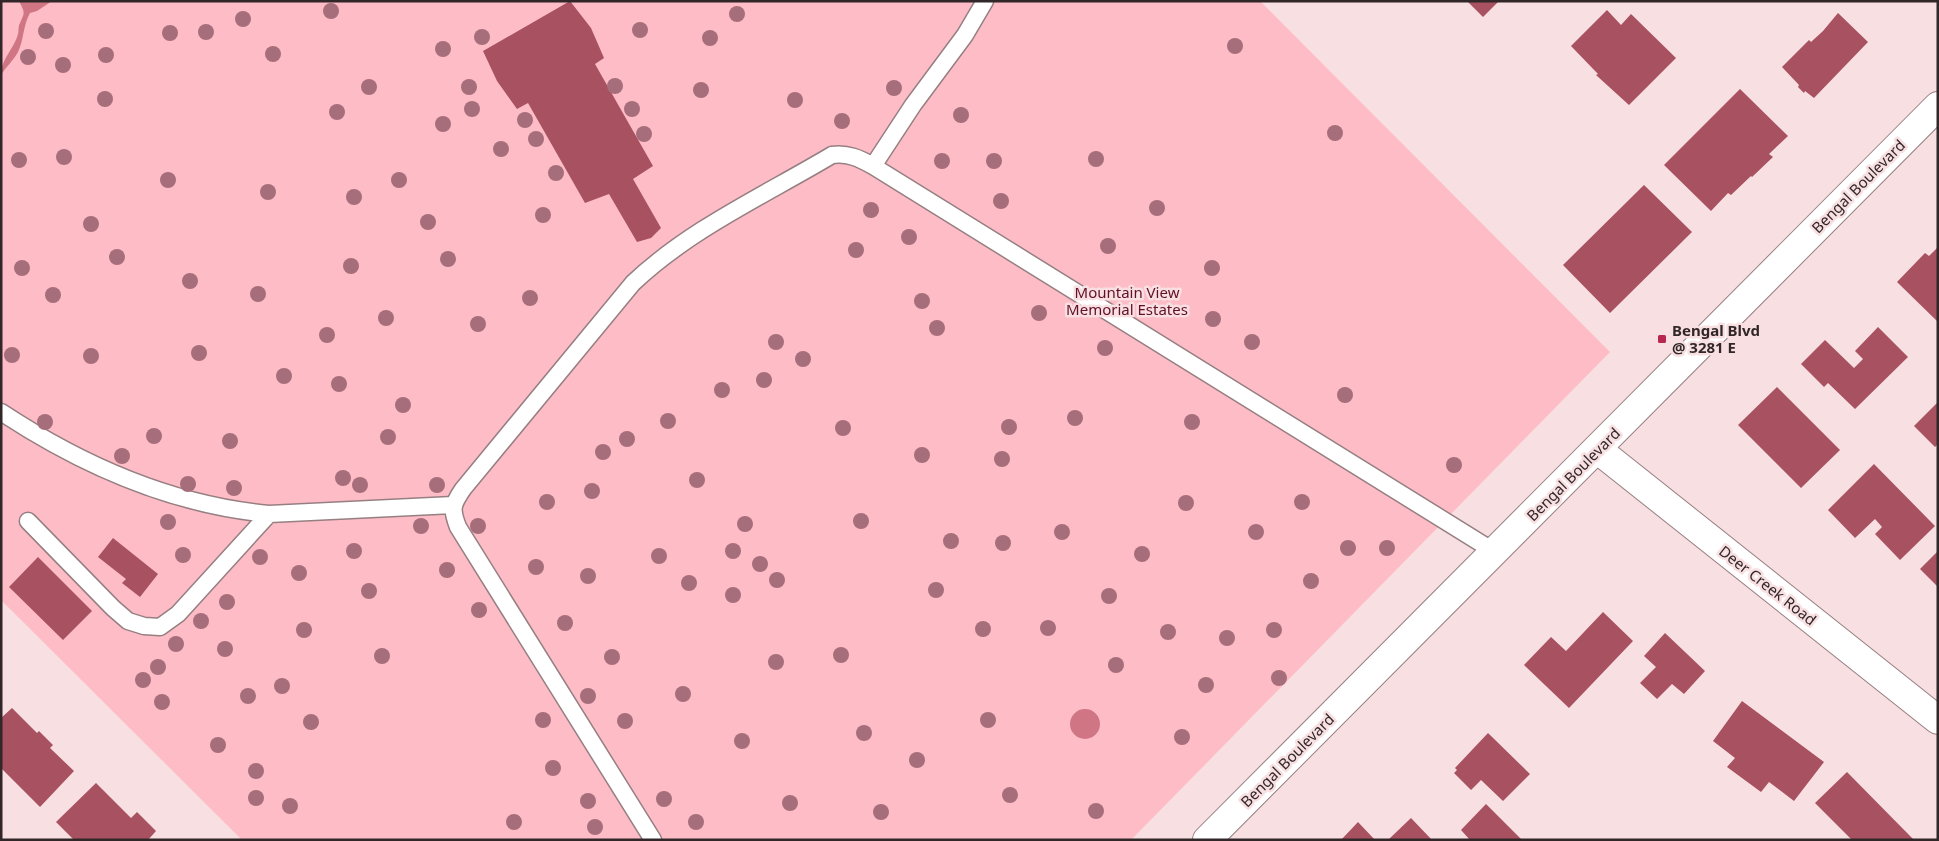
<svg xmlns="http://www.w3.org/2000/svg" width="1939" height="841" font-family="'Noto Sans',sans-serif">
  <style>
    .green { fill: #febdc6 }
    .water { fill: #cf7584 }
    .building { fill: #a75161 }
    .lines { fill: none; stroke-linecap: round; stroke-linejoin: round }
    .lane-casing { stroke: #967f82; stroke-width: 19 }
    .street-casing { stroke: #967f82; stroke-width: 30 }
    .secondary-casing { stroke: #967f82; stroke-width: 30 }
    .lane { stroke: #fff; stroke-width: 16 }
    .street { stroke: #fff; stroke-width: 28 }
    .secondary { stroke: #fff; stroke-width: 28 }
    .tree { fill: #a66d7b }
    .poi-dot { fill: #b72750; stroke: #f8dfe1; stroke-width: 2 }
    .labels { text-anchor: middle; dominant-baseline: central; stroke-width: 5; stroke-linejoin: round; paint-order: stroke }
    .street-label { font-size: 15px; fill: #312728; stroke: #f8dfe1 }
    .park-label { font-size: 15px; fill: #621027; stroke: #f8dfe1 }
    .poi-label { font-size: 15px; font-weight: bold; fill: #312728; stroke: #f8dfe1; text-anchor: start }
  </style>
  <rect width="100%" height="100%" fill="#f8dfe1"/>
  <path class="green" d="M1,1H1260L1610,352L1131,840H242L1,600Z"/>
  <path class="water" d="M19,1H52L37,11L30,13C23,25 24,40 18,52C13,61 6,67 1,75C1,59 14,49 18,34C19,31 18,26 20,23C25,12 25,13 19,1Z
    M1070 724a15 15 0 1 1 30 0a15 15 0 1 1-30 0Z"/>
  <path class="building" d="M570,1L591,28L604,58L595,64L653,166L633,179L661,228L651,238L637,242L609,194L585,203L528,103L517,109L497,81L483,51Z
    M1467,1H1499L1483,17Z
    M1607,10L1621,25L1631,14L1676,58L1629,105L1596,75L1598,74L1571,46Z
    M1838,13L1868,42L1814,98L1805,91L1804,93L1798,87L1799,85L1782,67L1809,40L1811,42L1823,31Z
    M1740,89L1788,136L1769,154L1773,157L1752,177L1751,176L1731,195L1728,193L1711,211L1664,165Z
    M1644,185L1692,232L1610,313L1563,265Z
    M1938,247V322L1897,282L1925,253L1929,256Z
    M1878,327L1908,357L1855,409L1828,383L1824,387L1801,364L1825,340L1854,368L1863,359L1855,351Z
    M1777,387L1840,450L1801,488L1738,425Z
    M1937,403L1938,444L1935,447L1914,426Z
    M1874,464L1935,526L1900,560L1875,534L1882,527L1875,519L1855,538L1828,510Z
    M113,538L158,574L140,597L122,583L126,579L98,557Z
    M1938,551V587L1920,569Z
    M38,557L92,611L63,640L9,587Z
    M1603,612L1633,641L1569,708L1524,665L1551,637L1566,651Z
    M1665,633L1705,671L1684,694L1672,684L1657,699L1640,683L1656,667L1644,656Z
    M1742,701L1824,762L1794,801L1769,782L1761,792L1727,767L1735,758L1713,741Z
    M12,708L37,733L39,731L53,745L50,748L74,771L40,807L1,768V718Z
    M1488,733L1530,774L1503,801L1481,780L1471,790L1454,773L1457,770L1455,768Z
    M1847,772L1914,840H1852L1815,803Z
    M96,783L131,818L137,812L156,831L148,840H74L56,822Z
    M1486,804L1522,840H1470L1461,830Z
    M1411,818L1432,840H1388Z
    M1358,822L1375,840H1341Z"/>
  <g class="lines">
    <g class="lane-casing">
      <path id="lane" d="M873,166L913,105L965,35L985,1
        M1,412C83,466 171,505 269,514L453,505
        M28,521L113,608L128,621L144,626L160,627L178,614L269,514
        M653,840L458,527C451,509 452,505 463,489L633,283C690,229 765,195 832,155C848,153 859,158 873,166L1495,552"/>
    </g>
    <g class="street-casing">
      <path id="street" d="M1597,449L1938,720"/>
    </g>
    <g class="secondary-casing">
      <path id="secondary" d="M1207,840L1938,106"/>
    </g>
    <use href="#lane" class="lane"/>
    <use href="#street" class="street"/>
    <use href="#secondary" class="secondary"/>
  </g>
  <g class="tree">
    <circle cx="331" cy="11" r="8"/>
    <circle cx="737" cy="14" r="8"/>
    <circle cx="243" cy="19" r="8"/>
    <circle cx="640" cy="30" r="8"/>
    <circle cx="46" cy="31" r="8"/>
    <circle cx="206" cy="32" r="8"/>
    <circle cx="170" cy="33" r="8"/>
    <circle cx="482" cy="37" r="8"/>
    <circle cx="710" cy="38" r="8"/>
    <circle cx="1235" cy="46" r="8"/>
    <circle cx="443" cy="49" r="8"/>
    <circle cx="273" cy="54" r="8"/>
    <circle cx="106" cy="55" r="8"/>
    <circle cx="28" cy="57" r="8"/>
    <circle cx="63" cy="65" r="8"/>
    <circle cx="615" cy="86" r="8"/>
    <circle cx="369" cy="87" r="8"/>
    <circle cx="469" cy="87" r="8"/>
    <circle cx="894" cy="88" r="8"/>
    <circle cx="701" cy="90" r="8"/>
    <circle cx="105" cy="99" r="8"/>
    <circle cx="795" cy="100" r="8"/>
    <circle cx="472" cy="109" r="8"/>
    <circle cx="632" cy="109" r="8"/>
    <circle cx="337" cy="112" r="8"/>
    <circle cx="961" cy="115" r="8"/>
    <circle cx="525" cy="120" r="8"/>
    <circle cx="842" cy="121" r="8"/>
    <circle cx="443" cy="124" r="8"/>
    <circle cx="1335" cy="133" r="8"/>
    <circle cx="644" cy="134" r="8"/>
    <circle cx="536" cy="139" r="8"/>
    <circle cx="501" cy="149" r="8"/>
    <circle cx="64" cy="157" r="8"/>
    <circle cx="1096" cy="159" r="8"/>
    <circle cx="19" cy="160" r="8"/>
    <circle cx="942" cy="161" r="8"/>
    <circle cx="994" cy="161" r="8"/>
    <circle cx="556" cy="173" r="8"/>
    <circle cx="168" cy="180" r="8"/>
    <circle cx="399" cy="180" r="8"/>
    <circle cx="268" cy="192" r="8"/>
    <circle cx="354" cy="197" r="8"/>
    <circle cx="1001" cy="201" r="8"/>
    <circle cx="1157" cy="208" r="8"/>
    <circle cx="871" cy="210" r="8"/>
    <circle cx="543" cy="215" r="8"/>
    <circle cx="428" cy="222" r="8"/>
    <circle cx="91" cy="224" r="8"/>
    <circle cx="909" cy="237" r="8"/>
    <circle cx="1108" cy="246" r="8"/>
    <circle cx="856" cy="250" r="8"/>
    <circle cx="117" cy="257" r="8"/>
    <circle cx="448" cy="259" r="8"/>
    <circle cx="351" cy="266" r="8"/>
    <circle cx="22" cy="268" r="8"/>
    <circle cx="1212" cy="268" r="8"/>
    <circle cx="190" cy="281" r="8"/>
    <circle cx="258" cy="294" r="8"/>
    <circle cx="53" cy="295" r="8"/>
    <circle cx="530" cy="298" r="8"/>
    <circle cx="922" cy="301" r="8"/>
    <circle cx="1039" cy="313" r="8"/>
    <circle cx="386" cy="318" r="8"/>
    <circle cx="1213" cy="319" r="8"/>
    <circle cx="478" cy="324" r="8"/>
    <circle cx="937" cy="328" r="8"/>
    <circle cx="327" cy="335" r="8"/>
    <circle cx="776" cy="342" r="8"/>
    <circle cx="1252" cy="342" r="8"/>
    <circle cx="1105" cy="348" r="8"/>
    <circle cx="199" cy="353" r="8"/>
    <circle cx="12" cy="355" r="8"/>
    <circle cx="91" cy="356" r="8"/>
    <circle cx="803" cy="359" r="8"/>
    <circle cx="284" cy="376" r="8"/>
    <circle cx="764" cy="380" r="8"/>
    <circle cx="339" cy="384" r="8"/>
    <circle cx="722" cy="390" r="8"/>
    <circle cx="1345" cy="395" r="8"/>
    <circle cx="403" cy="405" r="8"/>
    <circle cx="1075" cy="418" r="8"/>
    <circle cx="668" cy="421" r="8"/>
    <circle cx="45" cy="422" r="8"/>
    <circle cx="1192" cy="422" r="8"/>
    <circle cx="1009" cy="427" r="8"/>
    <circle cx="843" cy="428" r="8"/>
    <circle cx="154" cy="436" r="8"/>
    <circle cx="388" cy="437" r="8"/>
    <circle cx="627" cy="439" r="8"/>
    <circle cx="230" cy="441" r="8"/>
    <circle cx="603" cy="452" r="8"/>
    <circle cx="922" cy="455" r="8"/>
    <circle cx="122" cy="456" r="8"/>
    <circle cx="1002" cy="459" r="8"/>
    <circle cx="1454" cy="465" r="8"/>
    <circle cx="343" cy="478" r="8"/>
    <circle cx="697" cy="480" r="8"/>
    <circle cx="188" cy="484" r="8"/>
    <circle cx="360" cy="485" r="8"/>
    <circle cx="437" cy="485" r="8"/>
    <circle cx="234" cy="488" r="8"/>
    <circle cx="592" cy="491" r="8"/>
    <circle cx="547" cy="502" r="8"/>
    <circle cx="1302" cy="502" r="8"/>
    <circle cx="1186" cy="503" r="8"/>
    <circle cx="861" cy="521" r="8"/>
    <circle cx="168" cy="522" r="8"/>
    <circle cx="745" cy="524" r="8"/>
    <circle cx="421" cy="526" r="8"/>
    <circle cx="478" cy="526" r="8"/>
    <circle cx="1062" cy="532" r="8"/>
    <circle cx="1256" cy="532" r="8"/>
    <circle cx="951" cy="541" r="8"/>
    <circle cx="1003" cy="543" r="8"/>
    <circle cx="1348" cy="548" r="8"/>
    <circle cx="1387" cy="548" r="8"/>
    <circle cx="354" cy="551" r="8"/>
    <circle cx="733" cy="551" r="8"/>
    <circle cx="1142" cy="554" r="8"/>
    <circle cx="183" cy="555" r="8"/>
    <circle cx="659" cy="556" r="8"/>
    <circle cx="260" cy="557" r="8"/>
    <circle cx="760" cy="564" r="8"/>
    <circle cx="536" cy="567" r="8"/>
    <circle cx="447" cy="570" r="8"/>
    <circle cx="299" cy="573" r="8"/>
    <circle cx="588" cy="576" r="8"/>
    <circle cx="777" cy="580" r="8"/>
    <circle cx="1311" cy="581" r="8"/>
    <circle cx="689" cy="583" r="8"/>
    <circle cx="936" cy="590" r="8"/>
    <circle cx="369" cy="591" r="8"/>
    <circle cx="733" cy="595" r="8"/>
    <circle cx="1109" cy="596" r="8"/>
    <circle cx="227" cy="602" r="8"/>
    <circle cx="479" cy="610" r="8"/>
    <circle cx="201" cy="621" r="8"/>
    <circle cx="565" cy="623" r="8"/>
    <circle cx="1048" cy="628" r="8"/>
    <circle cx="983" cy="629" r="8"/>
    <circle cx="304" cy="630" r="8"/>
    <circle cx="1274" cy="630" r="8"/>
    <circle cx="1168" cy="632" r="8"/>
    <circle cx="1227" cy="638" r="8"/>
    <circle cx="176" cy="644" r="8"/>
    <circle cx="225" cy="649" r="8"/>
    <circle cx="841" cy="655" r="8"/>
    <circle cx="382" cy="656" r="8"/>
    <circle cx="612" cy="657" r="8"/>
    <circle cx="776" cy="662" r="8"/>
    <circle cx="1116" cy="665" r="8"/>
    <circle cx="158" cy="667" r="8"/>
    <circle cx="1279" cy="678" r="8"/>
    <circle cx="143" cy="680" r="8"/>
    <circle cx="1206" cy="685" r="8"/>
    <circle cx="282" cy="686" r="8"/>
    <circle cx="683" cy="694" r="8"/>
    <circle cx="248" cy="696" r="8"/>
    <circle cx="588" cy="696" r="8"/>
    <circle cx="162" cy="702" r="8"/>
    <circle cx="543" cy="720" r="8"/>
    <circle cx="988" cy="720" r="8"/>
    <circle cx="625" cy="721" r="8"/>
    <circle cx="311" cy="722" r="8"/>
    <circle cx="864" cy="733" r="8"/>
    <circle cx="1182" cy="737" r="8"/>
    <circle cx="742" cy="741" r="8"/>
    <circle cx="218" cy="745" r="8"/>
    <circle cx="917" cy="760" r="8"/>
    <circle cx="553" cy="768" r="8"/>
    <circle cx="256" cy="771" r="8"/>
    <circle cx="1010" cy="795" r="8"/>
    <circle cx="256" cy="798" r="8"/>
    <circle cx="664" cy="799" r="8"/>
    <circle cx="588" cy="801" r="8"/>
    <circle cx="790" cy="803" r="8"/>
    <circle cx="290" cy="806" r="8"/>
    <circle cx="1096" cy="811" r="8"/>
    <circle cx="881" cy="812" r="8"/>
    <circle cx="514" cy="822" r="8"/>
    <circle cx="696" cy="822" r="8"/>
    <circle cx="595" cy="827" r="8"/>
  </g>
  <rect class="poi-dot" x="1657" y="334" width="10" height="10" rx="2.5"/>
  <g class="labels">
    <g class="street-label">
      <text transform="translate(1858 186) rotate(-45)">Bengal Boulevard</text>
      <text transform="translate(1573 474) rotate(-45)">Bengal Boulevard</text>
      <text transform="translate(1768 585) rotate(38)">Deer Creek Road</text>
      <text transform="translate(1287 760) rotate(-45)">Bengal Boulevard</text>
    </g>
    <g class="park-label">
      <text x="1127" y="292">Mountain View<tspan x="1127" dy="17">Memorial Estates</tspan></text>
    </g>
    <g class="poi-label">
      <text x="1672" y="330">Bengal Blvd<tspan x="1672" dy="17">@ 3281 E</tspan></text>
    </g>
  </g>
  <rect width="1939" height="841" fill="none" stroke="#312728" stroke-width="5"/>
</svg>
